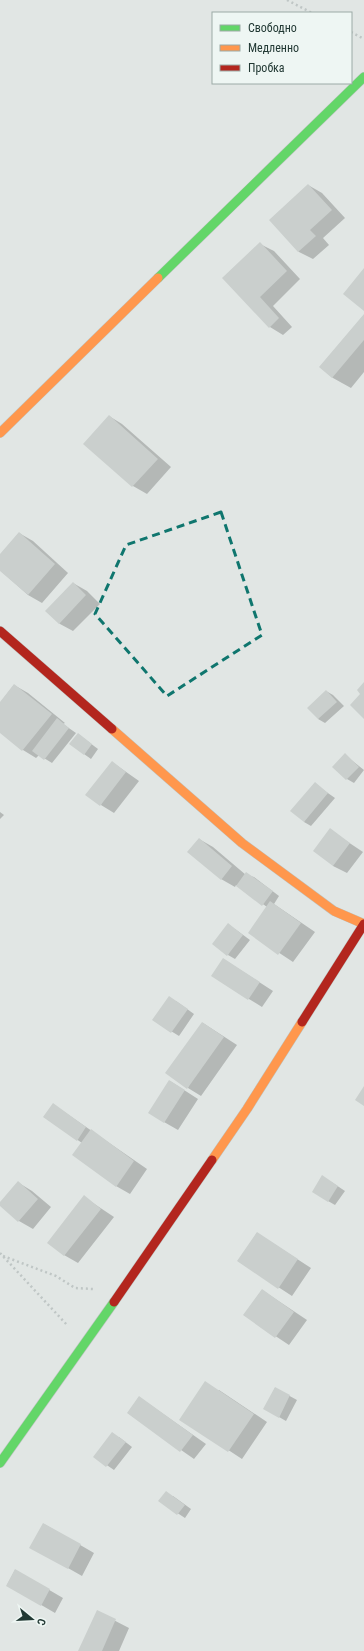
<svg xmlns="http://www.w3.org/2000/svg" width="364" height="1651" font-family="'Roboto Condensed',sans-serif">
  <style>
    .shadow { fill: #0003 }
    .building { fill: #cacfcd }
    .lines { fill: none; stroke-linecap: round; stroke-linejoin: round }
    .fast-casing { stroke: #bdc4c1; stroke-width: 10 }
    .slow-casing { stroke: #bdc4c1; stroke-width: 10 }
    .jam-casing { stroke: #bdc4c1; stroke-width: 10 }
    .path { stroke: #bfc6c5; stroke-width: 2.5; stroke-dasharray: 2 3; stroke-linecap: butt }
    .fast { stroke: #63d668; stroke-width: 9 }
    .slow { stroke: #ff974d; stroke-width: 9 }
    .jam { stroke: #b3261e; stroke-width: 9 }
    .marked { fill: none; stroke: #0f766e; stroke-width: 3; stroke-dasharray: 8 5; stroke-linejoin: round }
  </style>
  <rect width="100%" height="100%" fill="#e1e6e4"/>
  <path class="shadow" d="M308,185L322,193L345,218L323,238L329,245L313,259L299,252L270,220Z
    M260,244L274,251L300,279L273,306L292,327L283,335L270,327L223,278Z
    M364,315V372L351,388L333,378L320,367Z
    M109,416L122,424L171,467L147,494L133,486L85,444Z
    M19,533L33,541L68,573L42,603L28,595L0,570V555Z
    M73,583L87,591L100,604L73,631L60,624L47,611Z
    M14,685L28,693L65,723L63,724L76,733L52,763L39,755L36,758L23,750L0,732V703Z
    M326,691L333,695L344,706L325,723L318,719Z
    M78,734L98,749L91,759L84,754Z
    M345,755L364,770L354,783L347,779Z
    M112,762L139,781L114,813L101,805Z
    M315,784L335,798L311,826L304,822Z
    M0,812L4,815L0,819Z
    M330,830L363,852L347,873L333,866Z
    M199,839L213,847L246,875L254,877L279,896L274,904L315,932L293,962L249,933L267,907L236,885L235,887L221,879Z
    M235,929L250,940L235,959L228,955Z
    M223,959L273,991L262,1007L249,999Z
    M176,1001L194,1014L179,1036L153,1020Z
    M203,1023L237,1045L201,1096L188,1088Z
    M170,1081L198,1099L178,1130L164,1122Z
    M60,1109L147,1169L130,1194L116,1186L82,1143L44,1117Z
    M330,1181L345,1191L335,1205L328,1201Z
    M19,1183L32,1191L51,1207L33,1229L19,1221L0,1205Z
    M84,1197L114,1217L78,1263L64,1255Z
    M257,1233L311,1268L292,1296L238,1261Z
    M262,1290L307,1320L289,1345L244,1315Z
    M275,1388L297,1400L286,1421L265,1409Z
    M219,1390L267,1422L242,1459L181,1419Z
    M139,1397L206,1444L194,1459L128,1413Z
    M119,1437L132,1447L114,1470L95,1457Z
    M173,1496L191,1509L185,1518L159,1501Z
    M44,1524L94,1553L82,1576L31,1547Z
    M15,1570L63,1598L55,1613L7,1585Z
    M98,1612L129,1628L119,1651H79Z"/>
  <path class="building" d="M308,184L332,210L310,230L316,236L298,252L269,220Z
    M260,242L287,271L260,297L279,318L269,328L222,278Z
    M364,268V311L343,294Z
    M364,314V340L332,378L319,367Z
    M109,415L158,459L132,487L83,444Z
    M19,532L55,564L28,595L0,571V554Z
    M73,582L86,595L59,624L45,611Z
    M364,682V719L350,705L360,694L357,690Z
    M14,684L52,714L22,751L0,733V702Z
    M326,690L337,702L318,719L307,708Z
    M57,718L69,728L44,760L32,751Z
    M78,733L92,744L84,755L69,744Z
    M345,753L359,767L346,780L332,767Z
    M112,761L126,772L100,806L85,795Z
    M315,782L328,793L304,822L290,811Z
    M330,828L350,843L333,866L313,851Z
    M199,838L232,866L221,880L187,852Z
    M246,872L273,891L262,906L236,886Z
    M270,901L301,923L278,955L248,933Z
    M228,923L243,935L227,956L212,944Z
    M223,958L260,982L248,1000L211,976Z
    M169,996L188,1009L171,1033L152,1020Z
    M202,1022L224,1037L187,1089L165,1073Z
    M169,1080L185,1090L164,1123L148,1113Z
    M364,1086V1106L355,1100Z
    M53,1103L86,1127L77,1141L43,1117Z
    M91,1129L134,1161L116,1187L72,1155Z
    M322,1175L338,1186L328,1202L312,1192Z
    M18,1181L38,1199L18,1222L0,1206V1202Z
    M84,1195L101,1209L64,1256L47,1243Z
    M257,1232L298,1259L278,1289L237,1261Z
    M262,1289L294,1312L275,1338L243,1315Z
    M205,1381L254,1414L228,1452L179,1420Z
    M275,1387L290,1395L279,1418L263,1409Z
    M139,1396L193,1435L180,1452L127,1413Z
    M112,1432L126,1442L106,1467L93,1457Z
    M166,1491L185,1505L177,1515L158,1501Z
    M43,1523L81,1544L68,1569L29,1548Z
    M15,1569L50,1589L41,1606L6,1586Z
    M97,1610L116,1619L102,1651H78Z"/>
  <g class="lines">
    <g class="fast-casing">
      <path id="fast" d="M158,278L364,77
        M0,1463L114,1302"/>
    </g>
    <g class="slow-casing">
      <path id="slow" d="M0,433L158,278
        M112,729L242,843L334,911L364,924
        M212,1160L247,1109L302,1022"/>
    </g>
    <g class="jam-casing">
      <path id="jam" d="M0,631L112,729
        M302,1022L364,924
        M114,1302L212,1160"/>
    </g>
    <path class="path" d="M287,0L312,13
      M351,32L364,39
      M0,1253L68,1326
      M3,1256L56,1276L75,1288L93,1289"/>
    <use href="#fast" class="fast"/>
    <use href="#slow" class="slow"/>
    <use href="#jam" class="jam"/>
  </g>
  <path class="marked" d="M221,512L262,635L167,696L95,614L126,545Z"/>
  <rect x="212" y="12" width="140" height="72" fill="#eef6f3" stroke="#9caaa6"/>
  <rect x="220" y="25" width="20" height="6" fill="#63d668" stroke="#9caaa6"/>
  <text x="248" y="32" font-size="12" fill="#213833">Свободно</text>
  <rect x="220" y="45" width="20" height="6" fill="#ff974d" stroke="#9caaa6"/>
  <text x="248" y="52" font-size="12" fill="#213833">Медленно</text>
  <rect x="220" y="65" width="20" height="6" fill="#b3261e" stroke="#9caaa6"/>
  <text x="248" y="72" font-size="12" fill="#213833">Пробка</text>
  <g transform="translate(32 1619) rotate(108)" stroke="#eef6f3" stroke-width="3" paint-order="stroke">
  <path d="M0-3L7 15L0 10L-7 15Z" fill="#213833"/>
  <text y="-6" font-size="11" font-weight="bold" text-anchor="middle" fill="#213833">С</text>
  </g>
</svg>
